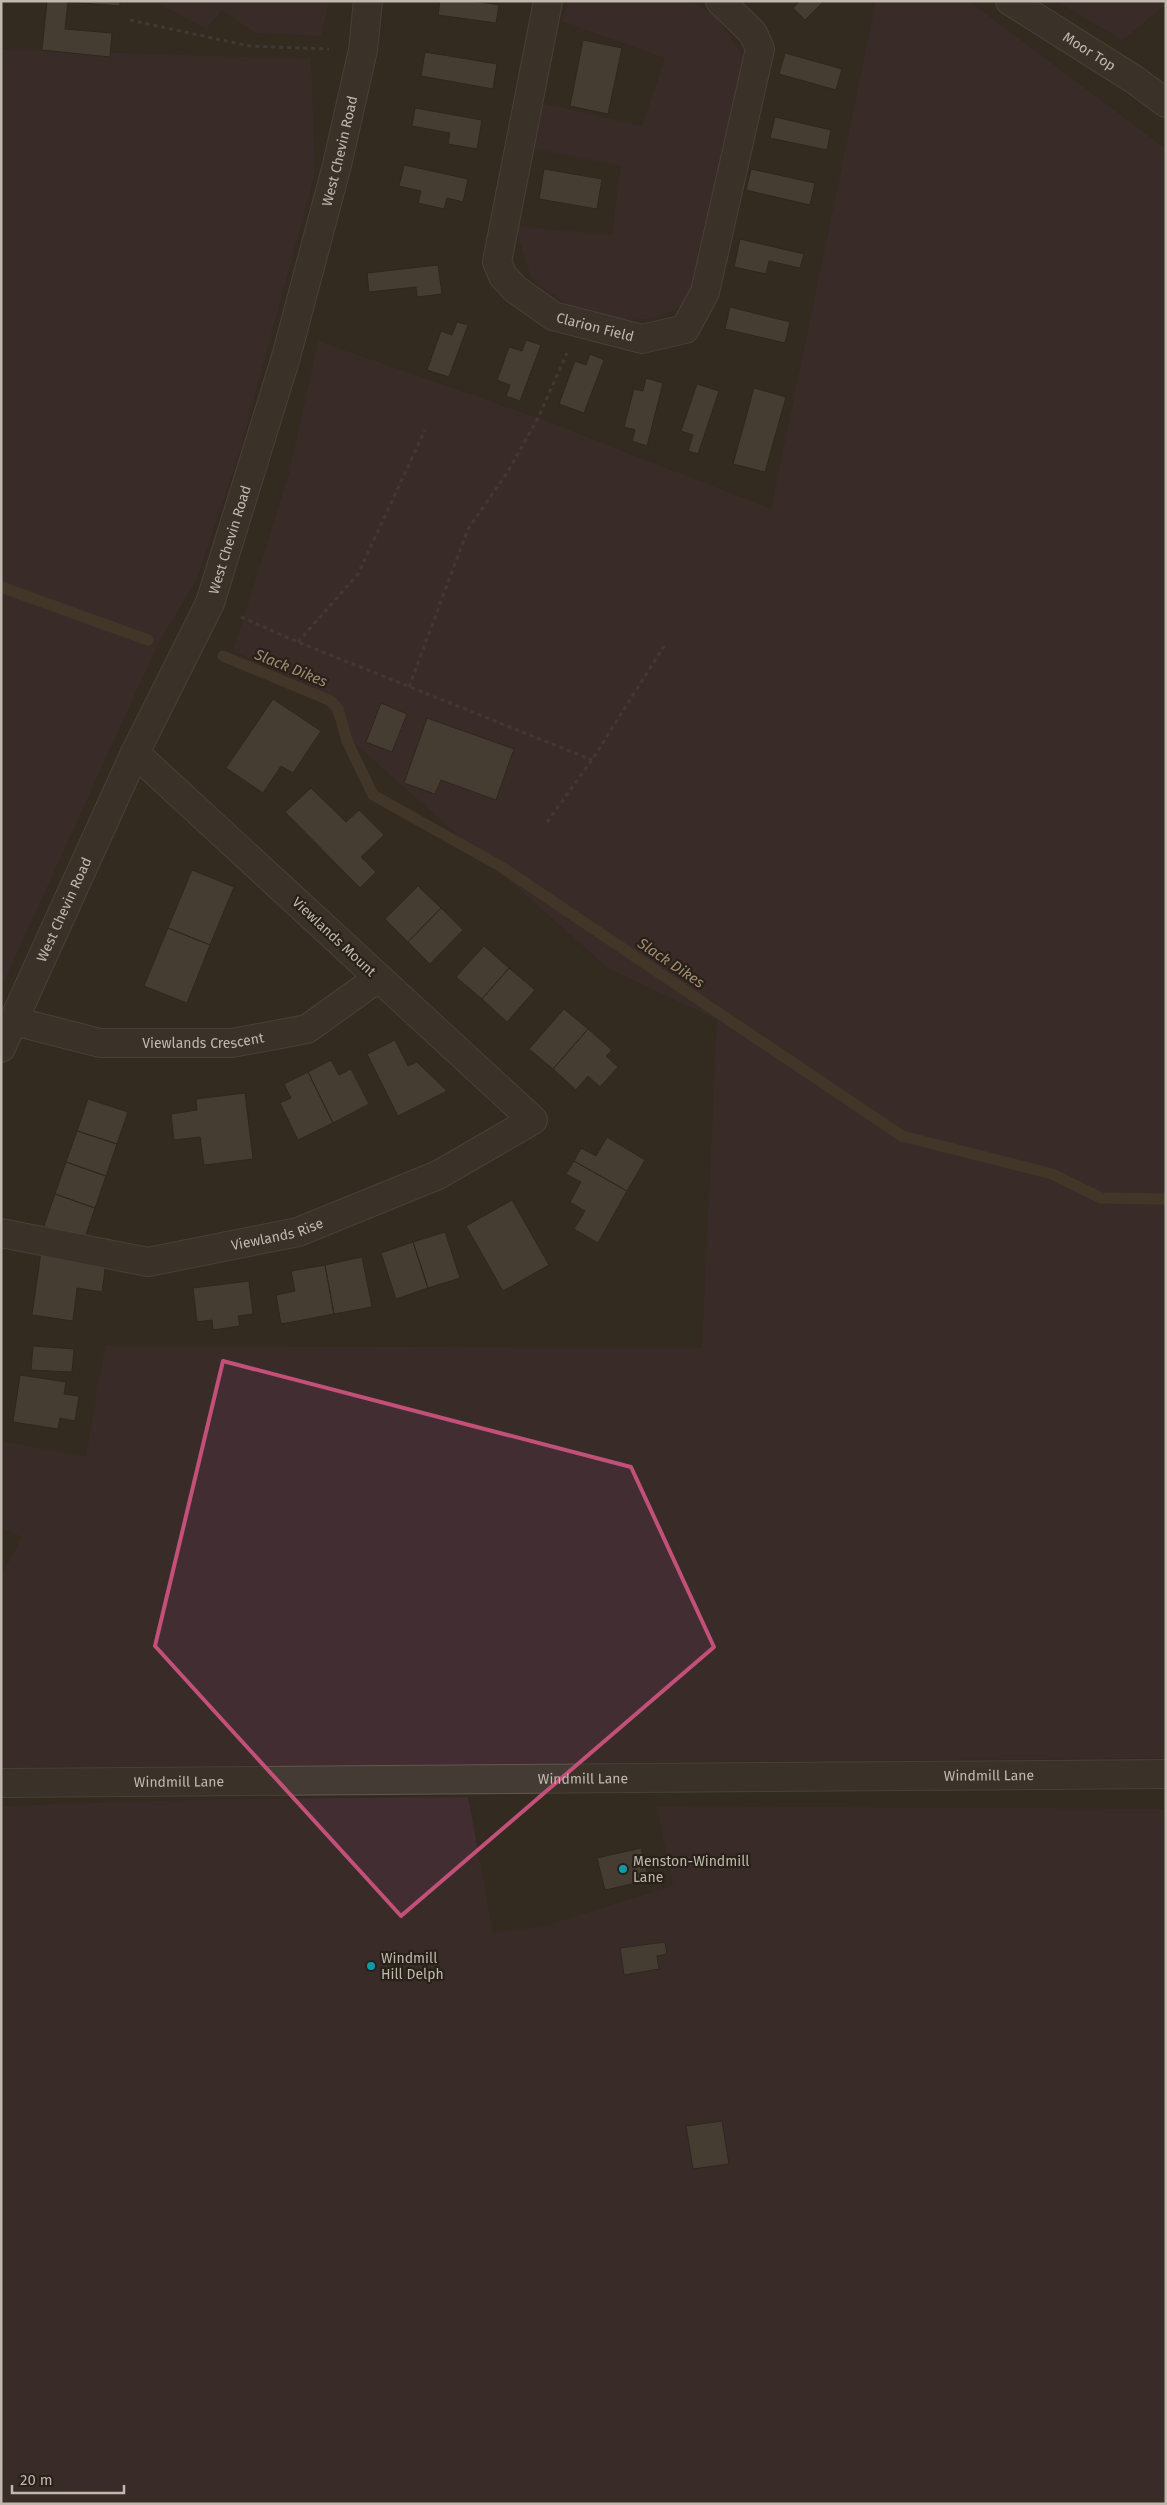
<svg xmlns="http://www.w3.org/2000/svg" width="1167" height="2505" font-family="'Fira Sans',sans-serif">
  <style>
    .green { fill: #422e32 }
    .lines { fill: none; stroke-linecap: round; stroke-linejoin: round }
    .stream { stroke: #564634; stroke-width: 11 }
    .building { fill: #5c5247; stroke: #2a231b }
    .minor-casing { stroke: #625a51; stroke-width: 30 }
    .path { stroke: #5a4a49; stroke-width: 3; stroke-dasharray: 4 4; stroke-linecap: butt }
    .minor { stroke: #443c34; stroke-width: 28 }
    .marked { fill: none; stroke: #c25078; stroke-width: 4; stroke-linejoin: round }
    .culture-dot { fill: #0f9aa8; stroke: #282119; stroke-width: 2 }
    .labels { text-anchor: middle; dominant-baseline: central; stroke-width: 4.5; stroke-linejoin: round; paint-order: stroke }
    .street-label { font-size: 14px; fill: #c1b8ae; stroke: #282119 }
    .poi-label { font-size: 14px; fill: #c1b8ae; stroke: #282119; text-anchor: start }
    .water-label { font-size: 15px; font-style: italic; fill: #a28971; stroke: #282119 }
  </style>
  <rect width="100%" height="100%" fill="#332a21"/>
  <path class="green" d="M154,1H329L321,36L256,33L222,10L206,29Z
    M570,1H691L716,17L746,60L698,270L687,304L654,319L619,320L568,305L531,278L515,226L612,235L621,166L531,148L541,103L642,126L665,58L562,21Z
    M876,1H969L1166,149V1758L1,1768V1576L22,1537L1,1528V1441L86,1457L105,1346L702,1348L717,1020L608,968L344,734L315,688L233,651L289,474L318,341L538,418L771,509Z
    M1056,1H1166V5L1122,40Z
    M1,49L311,59L315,173L240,450L197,579L158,644L1,988Z
    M468,1797L493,1933L544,1926L673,1886L657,1806L1166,1809V2504H1V1806L219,1799Z"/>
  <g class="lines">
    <path class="stream" d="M1,587L148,640
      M223,656L331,701L338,709L347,741L373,795L500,866L902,1136L1052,1174L1101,1198L1166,1199"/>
  </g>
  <path class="building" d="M47,1H120V6L68,2L65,29L112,33L110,57L42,50Z
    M440,1H473L499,5L496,23L438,15Z
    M800,1H824L805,20L793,8Z
    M583,40L622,48L608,114L570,106Z
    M425,52L497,64L493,89L421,76Z
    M785,53L842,69L836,90L779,74Z
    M415,108L482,120L477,149L448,144L450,133L412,126Z
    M775,117L831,130L827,150L770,138Z
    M404,165L468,179L463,202L447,198L444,209L418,203L421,191L399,186Z
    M544,169L602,179L597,209L539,199Z
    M751,169L815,183L810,205L746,190Z
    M740,239L804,254L800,268L769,261L766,274L734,267Z
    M438,265L442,294L417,297L416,287L369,292L367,273Z
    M730,307L790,322L785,343L725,329Z
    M457,322L468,325L449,377L427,370L441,331L452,335Z
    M526,340L541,345L520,401L506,396L510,385L497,380L509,347L522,351Z
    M590,354L604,360L584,413L559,404L575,361L586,365Z
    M646,378L663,383L647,446L632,441L635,430L624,427L634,389L643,391Z
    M697,384L719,391L698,454L688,451L693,435L681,431Z
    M754,388L786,397L765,472L733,464Z
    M273,699L321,731L293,773L281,766L263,793L226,768Z
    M381,703L407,714L392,752L366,742Z
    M427,718L514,749L496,800L441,780L435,794L404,783Z
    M311,788L346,822L359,810L384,835L361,857L376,872L360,888L285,812Z
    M192,870L234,887L210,945L168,928Z
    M418,886L441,908L408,942L385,919Z
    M441,908L463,930L430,964L408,942Z
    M168,928L210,945L187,1003L144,986Z
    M484,946L509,968L482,999L456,977Z
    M509,968L535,990L507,1022L482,999Z
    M564,1009L588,1029L553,1069L529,1049Z
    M588,1029L612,1050L606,1056L618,1067L600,1087L588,1076L576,1090L553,1069Z
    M395,1040L408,1066L417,1062L447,1091L398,1116L367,1054Z
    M331,1060L339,1075L351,1069L369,1104L333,1123L308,1072Z
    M308,1072L333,1123L298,1140L280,1103L291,1098L284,1084Z
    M245,1093L253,1159L204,1165L200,1137L174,1140L171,1114L197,1110L196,1099Z
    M88,1099L128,1112L117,1144L77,1131Z
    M77,1131L117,1144L106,1176L66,1162Z
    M607,1137L645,1160L627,1191L574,1161L581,1148L596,1156Z
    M574,1161L627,1191L598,1243L574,1229L585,1211L570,1202L581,1182L566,1174Z
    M66,1162L106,1176L95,1208L55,1194Z
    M55,1194L95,1208L84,1240L44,1226Z
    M512,1200L549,1265L503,1291L466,1226Z
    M445,1232L460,1278L428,1288L413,1242Z
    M413,1242L428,1288L396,1299L381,1253Z
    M41,1252L106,1262L102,1292L77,1288L73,1321L32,1315Z
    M362,1257L372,1307L334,1314L325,1265Z
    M325,1265L334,1314L281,1324L276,1295L295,1291L291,1271Z
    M249,1281L253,1314L238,1316L240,1326L213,1330L212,1320L197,1322L193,1288Z
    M33,1346L74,1349L72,1372L31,1370Z
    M20,1375L66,1382L64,1394L79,1396L75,1421L60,1418L58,1429L13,1422Z
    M641,1848L649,1880L605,1890L597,1858Z
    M665,1942L667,1954L657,1956L659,1969L624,1975L620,1948Z
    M722,2121L729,2164L693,2169L686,2126Z"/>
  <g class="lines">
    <g class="minor-casing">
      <g id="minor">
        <path id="s1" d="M548,1L497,262L503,276L515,289L553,316L642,339L685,329L705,292L760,49L753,33L720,1"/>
        <path id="s2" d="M1010,1L1135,80L1166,103"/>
        <path id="s3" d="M14,1021L100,1043H232L307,1029L378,978"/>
        <path id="s4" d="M1,1048L135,753L210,603L286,357L337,165L363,50L368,1"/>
        <path id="s5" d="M1,1233L148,1262L298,1232L438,1175L533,1120L135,753"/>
        <path id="s6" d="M1,1783L1166,1774"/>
      </g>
    </g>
    <path class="path" d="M130,20L249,46L329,49
      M241,617L298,642L592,760
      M298,642L358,574L425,430
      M409,687L468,529L507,473L538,418L567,353
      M547,822L592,760L664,646"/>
    <use href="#minor" class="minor"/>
  </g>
  <path d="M0 0H1167V2505H0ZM223,1361L631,1467L714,1647L401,1916L155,1646Z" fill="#332a21" fill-opacity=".55" fill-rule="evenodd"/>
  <path class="marked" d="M223,1361L631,1467L714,1647L401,1916L155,1646Z"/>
  <g class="culture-dot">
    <circle cx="623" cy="1869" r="5"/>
    <circle cx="371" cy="1966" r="5"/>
  </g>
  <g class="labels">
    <g class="street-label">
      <text stroke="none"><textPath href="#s2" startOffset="94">Moor Top</textPath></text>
      <text stroke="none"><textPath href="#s4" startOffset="962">West Chevin Road</textPath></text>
      <text stroke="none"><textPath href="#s1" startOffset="389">Clarion Field</textPath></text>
      <text stroke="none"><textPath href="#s4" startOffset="558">West Chevin Road</textPath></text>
      <text stroke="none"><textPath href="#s4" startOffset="152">West Chevin Road</textPath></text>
      <text transform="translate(334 937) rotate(43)">Viewlands Mount</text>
      <text stroke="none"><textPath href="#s3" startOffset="192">Viewlands Crescent</textPath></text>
      <text stroke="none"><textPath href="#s5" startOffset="282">Viewlands Rise</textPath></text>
      <text stroke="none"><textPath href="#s6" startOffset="988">Windmill Lane</textPath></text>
      <text stroke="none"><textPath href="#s6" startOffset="582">Windmill Lane</textPath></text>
      <text stroke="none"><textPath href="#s6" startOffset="178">Windmill Lane</textPath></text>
    </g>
    <g class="poi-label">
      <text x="633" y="1861">Menston-Windmill<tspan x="633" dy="16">Lane</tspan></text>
      <text x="381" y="1958">Windmill<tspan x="381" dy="16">Hill Delph</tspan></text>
    </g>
    <g class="water-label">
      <text transform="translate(291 668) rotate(22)">Slack Dikes</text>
      <text transform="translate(671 963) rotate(34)">Slack Dikes</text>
    </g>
  </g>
  <rect width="1167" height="2505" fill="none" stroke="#c1b8ae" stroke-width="5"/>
  <path d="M12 2485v8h112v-8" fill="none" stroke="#c1b8ae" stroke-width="2.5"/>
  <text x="20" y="2485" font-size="15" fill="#c1b8ae" stroke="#282119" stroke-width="4" paint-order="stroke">20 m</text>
</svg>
